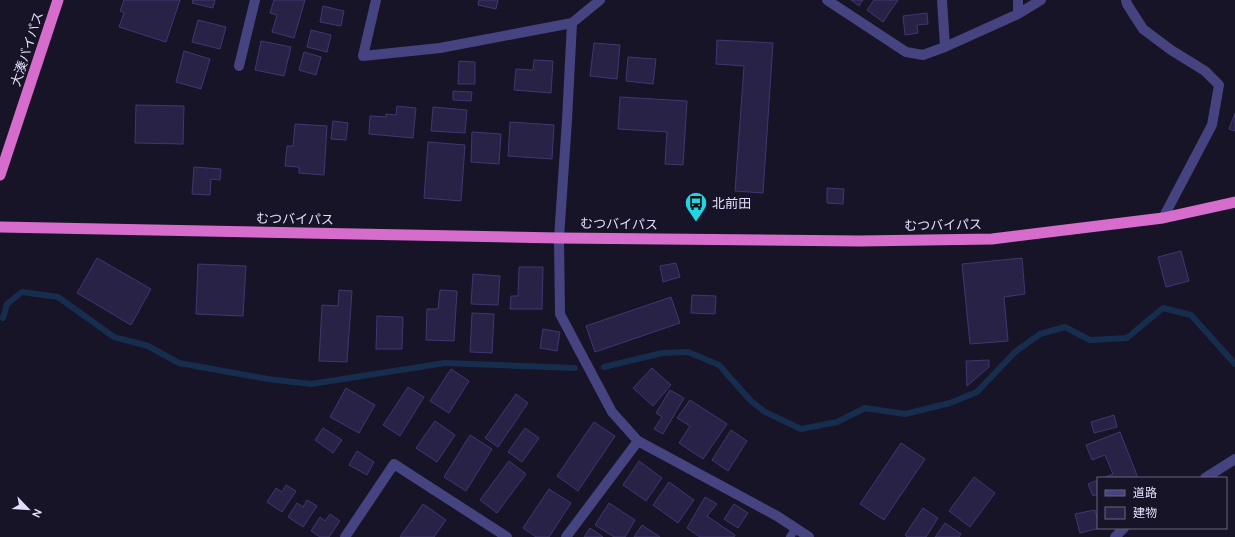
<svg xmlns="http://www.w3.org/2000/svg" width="1235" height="537" font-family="'DM Sans','Noto Sans JP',sans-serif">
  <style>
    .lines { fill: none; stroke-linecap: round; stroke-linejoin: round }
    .stream { stroke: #172d4d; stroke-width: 6 }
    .building { fill: #292247; stroke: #413670 }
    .service { stroke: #454481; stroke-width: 8 }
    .minor { stroke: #454481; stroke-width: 10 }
    .trunk { stroke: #d66ccc; stroke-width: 11 }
    .labels { text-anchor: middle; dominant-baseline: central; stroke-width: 4; stroke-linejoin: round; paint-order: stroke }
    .street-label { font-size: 13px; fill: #e1defb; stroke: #171428 }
    .poi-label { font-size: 13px; fill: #e1defb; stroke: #171428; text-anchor: start }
  </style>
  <rect width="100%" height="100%" fill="#171428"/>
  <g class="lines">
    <path class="stream" d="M3,318L7,304L22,292L58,297L114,337L148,346L179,363L268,379L311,384L445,363L575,368
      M604,367L662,353L688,352L719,365L751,401L765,412L801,429L837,422L865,408L905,414L950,403L977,392L1015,352L1040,334L1065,327L1090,340L1127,338L1163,308L1191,315L1235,364"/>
  </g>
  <path class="building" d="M124,0H180L166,42L119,27L124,13L120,11Z
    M193,0H215L213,8L192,3Z
    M274,0H305L294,38L272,32L277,15L270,13Z
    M479,0H498L496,9L478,5Z
    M851,0H863L859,6Z
    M874,0H898L883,22L867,10Z
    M323,6L344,11L341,26L320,22Z
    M927,13L928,24L917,25L918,33L905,35L903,16Z
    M198,20L226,27L220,49L192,42Z
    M311,30L331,35L327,52L307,47Z
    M717,40L773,43L763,193L735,191L744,66L716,64Z
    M261,41L291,47L284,76L255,70Z
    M594,43L620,45L617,79L590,76Z
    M184,51L210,59L201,89L176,82Z
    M304,52L321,57L316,75L299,70Z
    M628,57L656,59L653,84L626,81Z
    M534,60L553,61L551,93L514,90L516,69L533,70Z
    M459,61L475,62V84H458Z
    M453,91L472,92L471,101L453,100Z
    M620,97L687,101L683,165L665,164L667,132L618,129Z
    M136,105L184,106L183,144L135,143Z
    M397,106L416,108L413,138L369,134L370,116L386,117V114L396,115Z
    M433,107L467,110L465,133L431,131Z
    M1235,113V131L1229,129Z
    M333,121L348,123L346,140L331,139Z
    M510,122L554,125L552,159L508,156Z
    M295,124L327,126L324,175L299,173V167L285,166L287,146H293Z
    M472,132L501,134L499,164L471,162Z
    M428,142L465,145L461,201L424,198Z
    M194,167L221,169L220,180L211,179L210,195L192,194Z
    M827,188L844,189L843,204L827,203Z
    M1181,251L1189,281L1166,287L1158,257Z
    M97,258L151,289L131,325L77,293Z
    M1022,258L1025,294L1004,297L1008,341L970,344L962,264Z
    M676,263L680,277L663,282L660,266Z
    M198,264L246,266L243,316L196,314Z
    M519,267H543L542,309H510L511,296H518Z
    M473,274L500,276L498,305L471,304Z
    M339,290L352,291L347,362L319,361L322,305L338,306Z
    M440,290L457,291L454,341L426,340L427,309H438Z
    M692,295L716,296L715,314L691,313Z
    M671,297L680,323L595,352L586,326Z
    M472,313L494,314L492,353L470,352Z
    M377,316L403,317L402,349H376Z
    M543,329L560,332L557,351L540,348Z
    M989,360V367L967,386L966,361Z
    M652,368L671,385L653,406L633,388Z
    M451,369L469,381L449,413L430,401Z
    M408,387L424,397L400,436L383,425Z
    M346,388L375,405L359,433L330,417Z
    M670,390L684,398L663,434L654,429L662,417L656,413Z
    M516,394L528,403L498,447L485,438Z
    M690,400L727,424L703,459L679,443L690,426L677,418Z
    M1114,415L1117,427L1094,433L1091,422Z
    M435,421L455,435L437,462L416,448Z
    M594,422L615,436L578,491L557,476Z
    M323,428L342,440L333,453L315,440Z
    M525,428L539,438L522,462L508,452Z
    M731,430L747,441L728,471L712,460Z
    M1120,432L1138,478H1103L1113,474L1105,455L1092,460L1086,445Z
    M470,435L492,449L466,491L444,477Z
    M901,443L925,459L884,520L860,504Z
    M357,451L374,462L367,475L349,465Z
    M509,461L526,474L497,513L480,500Z
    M639,461L662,478L646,501L623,485Z
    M974,477L995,493L970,527L949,511Z
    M1098,480V494L1093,496L1088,484Z
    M669,482L694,500L678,523L653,505Z
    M286,485L296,491L282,512L267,502L276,488L282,492Z
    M549,489L571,503L549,537H536L523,528Z
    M705,497L717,504L707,516L735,535L734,537H700L687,528Z
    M307,500L317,506L303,527L288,517L297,503L303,507Z
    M609,503L635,520L625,537H614L595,525Z
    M423,504L446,520L434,537H400Z
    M734,504L748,513L738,528L724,519Z
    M923,508L938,518L926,537H907L905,535Z
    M1095,510L1098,522V528H1100L1080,533L1075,514Z
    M330,514L340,521L329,537H320L311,531L320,517L325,521Z
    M945,523L961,534L959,537H935Z
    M642,525L660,537H634Z
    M590,528L603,537H584Z"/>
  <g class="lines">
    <path class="service" d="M790,537L796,528"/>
    <path class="minor" d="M376,0L363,56L440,48L572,23L600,0
      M827,0L906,52L923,55L945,47
      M942,0L945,47L1018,14L1041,0
      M1018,0V14
      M1126,0L1127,4L1143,29L1171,50L1205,71L1219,85L1212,125L1163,218
      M572,23L567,120L559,238L560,314L612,412L638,441L777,516L809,537
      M239,66L255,0
      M1205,478L1235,459
      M345,537L394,464L507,537
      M566,537L638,441
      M1115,537L1124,528"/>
    <path class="trunk" d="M0,175L58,0
      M0,227L559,238L860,241L992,239L1163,218L1235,202"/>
  </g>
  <defs>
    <g id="bus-pin" transform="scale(1.15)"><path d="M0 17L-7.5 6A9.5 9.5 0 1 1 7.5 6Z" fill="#21d5e5" stroke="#171428"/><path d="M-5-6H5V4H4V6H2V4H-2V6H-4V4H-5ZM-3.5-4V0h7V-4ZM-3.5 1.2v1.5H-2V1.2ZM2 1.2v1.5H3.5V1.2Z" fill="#111"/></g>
  </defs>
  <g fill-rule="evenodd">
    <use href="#bus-pin" x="696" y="203"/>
  </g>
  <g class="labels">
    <g class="street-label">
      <text transform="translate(27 49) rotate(-72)">大湊バイパス</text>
      <text transform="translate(295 219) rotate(1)">むつバイパス</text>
      <text transform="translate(619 224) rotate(1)">むつバイパス</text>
      <text transform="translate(943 225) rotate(-1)">むつバイパス</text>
    </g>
    <g class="poi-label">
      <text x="712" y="203">北前田</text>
    </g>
  </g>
  <rect x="1097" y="477" width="130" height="52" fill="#171428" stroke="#68657c"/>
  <rect x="1105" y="490" width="20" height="6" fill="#454481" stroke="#68657c"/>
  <text x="1133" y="497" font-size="12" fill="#e1defb">道路</text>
  <rect x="1105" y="507" width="20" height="12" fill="#292247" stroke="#68657c"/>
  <text x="1133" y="517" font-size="12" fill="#e1defb">建物</text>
  <g transform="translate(28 509) rotate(115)" stroke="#171428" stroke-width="3" paint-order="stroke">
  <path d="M0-3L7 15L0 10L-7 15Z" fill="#e1defb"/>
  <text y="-6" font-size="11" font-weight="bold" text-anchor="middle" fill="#e1defb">N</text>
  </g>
</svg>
